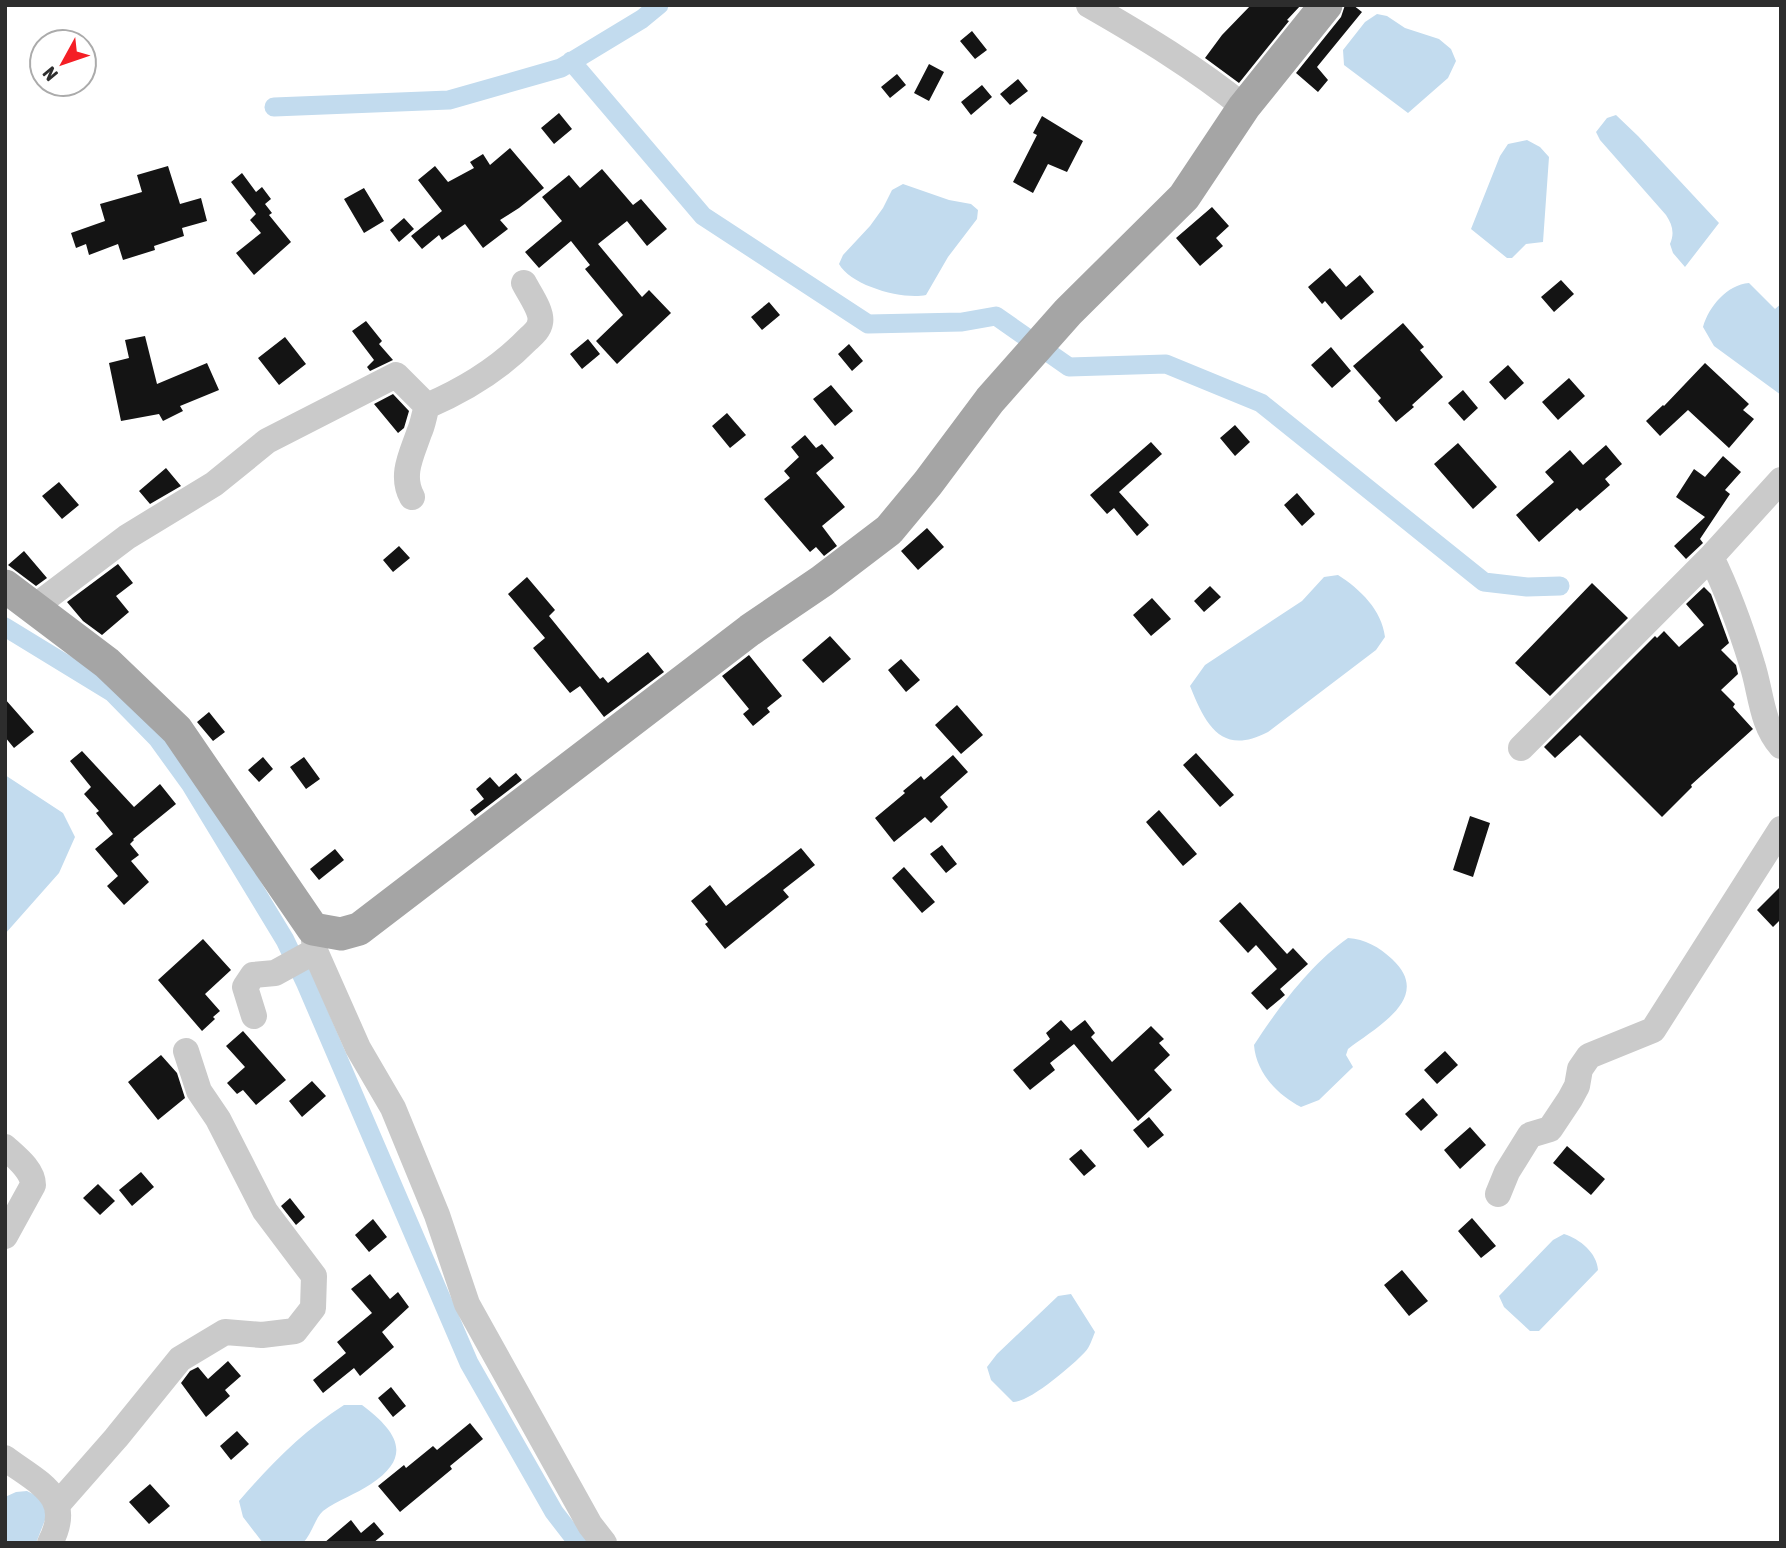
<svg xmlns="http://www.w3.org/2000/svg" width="1786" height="1548" font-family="'Asap Condensed',sans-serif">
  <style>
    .water { fill: #c2dbee }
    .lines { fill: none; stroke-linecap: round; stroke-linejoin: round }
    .canal { stroke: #c2dbee; stroke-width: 19 }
    .building { fill: #141414 }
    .minor { stroke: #cacaca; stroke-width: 26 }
    .major { stroke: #a5a5a5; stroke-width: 33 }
  </style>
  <rect width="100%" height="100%" fill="#fff"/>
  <path class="water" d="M1377,14L1387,16L1405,28L1439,39L1451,49L1456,61L1448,78L1408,113L1344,65L1343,50L1365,22Z
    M1616,115L1638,136L1719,223L1685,267L1673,253L1670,244C1675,233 1672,224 1666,215L1600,140L1596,132L1607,118Z
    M1527,140L1540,147L1549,157L1543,242L1526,244L1512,258H1507L1471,229L1500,156L1508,144Z
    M903,184L949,200L971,204L978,210L977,219L948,257L926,295C903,300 851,286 839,264L843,255L870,226L883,208L892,190Z
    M1749,283L1775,309L1781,304V395L1714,346L1703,327C1709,306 1727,285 1749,283Z
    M1338,575C1360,589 1382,610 1385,637L1376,650L1268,732C1222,756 1206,726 1190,686L1205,665L1302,601L1324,577Z
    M5,775L63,813L75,837L59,873L5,934Z
    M1348,938C1365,939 1379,947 1392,959C1434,998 1376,1027 1348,1049L1346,1055L1353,1067L1319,1100L1301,1107C1277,1095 1256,1072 1254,1045C1277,1009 1312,963 1348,938Z
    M1564,1234C1580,1239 1597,1253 1598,1270L1539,1331H1530L1504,1307L1499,1296L1553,1240Z
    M1071,1294L1095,1332C1092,1339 1090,1347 1085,1352C1073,1365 1029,1403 1013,1402L991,1380L987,1367L997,1354L1058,1296Z
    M344,1405H362C395,1430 415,1455 371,1484C356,1494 338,1500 323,1511C315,1518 312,1534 303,1543H263L243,1517L239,1501C270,1465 303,1431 344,1405Z
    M27,1491L41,1498L47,1515L36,1543H5V1497L16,1492Z"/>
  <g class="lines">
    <path class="canal" d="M571,61L703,216L868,324L962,322L996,316L1069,367L1166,364L1261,403L1484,582L1527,587L1560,586
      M274,107L449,100L561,68L642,19L659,5
      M5,627L113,693L157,738L191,785L285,940L306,984L469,1363L554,1512L578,1543"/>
  </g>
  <path class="building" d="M1251,5H1301L1287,20L1289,21L1239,83L1205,58L1222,35Z
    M1345,5H1353L1362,12L1317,67L1328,80L1318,92L1296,73L1341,17Z
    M972,31L987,50L975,59L960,41Z
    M929,64L944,72L929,101L914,93Z
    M897,74L906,85L890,98L881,87Z
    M1018,79L1028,91L1010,105L1000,94Z
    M982,85L992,97L971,115L961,102Z
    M559,113L572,129L554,144L541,128Z
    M1042,116L1083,141L1067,172L1048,164L1033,193L1013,182L1037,135L1033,133Z
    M510,148L544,188L519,208L500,220L508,229L483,248L465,224L442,240L439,235L422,249L411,236L442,211L418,180L435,166L448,182L474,168L470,162L483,154L490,165Z
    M168,166L180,204L201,198L207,221L182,228L184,236L154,246L155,250L123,260L118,244L89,255L86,244L76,248L71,233L105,221L100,204L142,192L137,175Z
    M602,169L633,205L641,199L667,229L647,246L627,221L598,244L642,297L649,290L671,313L617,364L596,341L623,315L585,269L590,265L571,241L539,268L525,252L562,221L542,197L569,175L580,188Z
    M242,173L256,192L262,187L271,199L265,204L272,213L269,215L291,242L254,275L236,253L261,233L250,220L256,214L231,182Z
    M364,188L384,221L364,233L344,199Z
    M1212,207L1229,226L1216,238L1223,246L1200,266L1176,238Z
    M404,218L414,229L399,242L390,230Z
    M1330,268L1346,287L1360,275L1374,292L1341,320L1325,301L1322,304L1308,287Z
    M1561,280L1574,294L1554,312L1541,297Z
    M769,302L780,315L762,330L751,317Z
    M366,321L382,341L379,344L393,360L370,371L367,367L374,360L352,331Z
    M1403,323L1424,347L1420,350L1443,377L1412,405L1414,407L1396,422L1378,401L1381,398L1353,366Z
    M145,336L157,384L207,363L219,390L180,406L183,411L163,421L159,414L121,421L109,363L129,358L125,340Z
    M285,337L306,364L279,385L258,358Z
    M588,339L600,354L582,369L570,354Z
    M849,344L863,361L852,371L838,354Z
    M1331,347L1351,371L1332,388L1311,365Z
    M1705,363L1749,404L1743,410L1754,419L1729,448L1688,410L1660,436L1646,421L1663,405L1664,406Z
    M1508,365L1524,383L1505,400L1489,382Z
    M1569,378L1585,396L1558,420L1542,402Z
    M831,385L853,411L835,426L813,399Z
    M1463,390L1478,408L1464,421L1448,403Z
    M393,394L409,411L404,428L398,433L374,404Z
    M727,413L746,435L730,448L712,426Z
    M1235,425L1250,442L1235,456L1220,438Z
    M805,435L816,448L822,444L834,458L816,473L845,507L822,526L837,546L824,556L816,547L810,552L764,499L790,478L784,471L799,457L791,447Z
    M1151,442L1162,454L1119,492L1149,525L1137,536L1114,508L1107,514L1090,495Z
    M1458,443L1497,487L1473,509L1434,464Z
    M1606,445L1622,464L1605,479L1610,485L1580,511L1577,508L1539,542L1516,515L1554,482L1545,472L1570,450L1583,465Z
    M1723,456L1741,472L1725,490L1730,494L1700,539L1703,543L1686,559L1674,546L1705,517L1676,497L1694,469L1705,477Z
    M166,468L181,486L150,504L139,491Z
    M59,482L79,505L62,519L42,496Z
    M1297,493L1315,514L1302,526L1284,505Z
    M927,528L944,547L918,570L901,551Z
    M399,546L410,558L393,572L383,560Z
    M24,551L47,578L36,586L8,565Z
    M118,564L133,583L116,596L129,612L102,635L83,621L67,602Z
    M527,577L555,610L549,616L600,679L603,677L608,683L648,652L664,672L604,717L580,686L570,693L533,648L545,638L508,594Z
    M1592,583L1628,618L1550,696L1515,663Z
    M1210,586L1221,597L1204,612L1194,601Z
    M1704,587L1711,594L1729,643L1721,650L1736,665L1738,674L1721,690L1735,704L1733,707L1753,729L1691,785L1692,787L1662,817L1580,735L1555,758L1544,747L1655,636L1657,638L1664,631L1679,647L1704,625L1686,604Z
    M1152,598L1171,619L1151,636L1133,615Z
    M830,636L851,659L823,683L802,660Z
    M749,655L782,696L767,708L770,712L753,726L743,714L749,709L722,676Z
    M901,659L920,680L906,692L888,670Z
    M5,699L34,732L14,748L5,737Z
    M957,705L983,735L961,754L935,725Z
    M209,712L225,732L213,741L197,722Z
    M82,751L134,807L160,784L176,804L133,839L134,840L130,844L139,855L131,861L149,882L124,905L107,886L118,876L95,849L113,834L96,813L99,811L84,794L91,787L70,761Z
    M1196,753L1234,795L1220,807L1183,765Z
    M953,755L968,772L940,797L948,807L931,823L925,817L894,842L875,818L905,793L903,791L921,776L924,780Z
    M263,757L273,769L259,782L248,770Z
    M304,757L320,779L306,789L290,767Z
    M516,773L522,780L475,816L470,810L484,799L476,789L490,777L499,787Z
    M1159,810L1197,854L1183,866L1146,822Z
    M1470,816L1490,823L1473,877L1453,870Z
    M942,845L957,864L946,873L930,854Z
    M801,848L815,865L783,890L789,897L725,949L705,924L708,922L691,901L710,885L726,906Z
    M335,849L344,860L319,880L310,869Z
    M904,867L935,902L922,913L892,878Z
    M1781,886V919L1773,927L1757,910Z
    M1240,902L1287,954L1293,948L1308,964L1280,989L1285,995L1267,1010L1251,993L1277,969L1256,945L1248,953L1219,921Z
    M203,939L231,970L205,994L220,1011L213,1017L215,1019L202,1031L158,980Z
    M1061,1020L1071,1031L1085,1020L1095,1033L1091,1037L1112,1062L1151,1026L1164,1039L1159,1043L1170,1055L1154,1070L1172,1090L1138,1121L1074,1044L1050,1063L1055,1070L1030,1090L1013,1070L1050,1039L1046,1033Z
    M243,1031L286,1080L256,1105L243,1090L237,1094L227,1083L245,1067L226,1046Z
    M1445,1051L1458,1065L1437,1084L1424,1070Z
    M161,1055L177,1073L185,1098L158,1120L128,1082Z
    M312,1081L326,1096L302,1117L289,1101Z
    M1423,1098L1438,1115L1421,1131L1405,1114Z
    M1149,1117L1164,1135L1148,1148L1133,1130Z
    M1470,1127L1486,1145L1460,1169L1444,1150Z
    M1567,1146L1605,1179L1591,1195L1553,1163Z
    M1081,1149L1096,1166L1084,1176L1069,1159Z
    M141,1172L154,1187L132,1206L119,1190Z
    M98,1184L115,1201L100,1215L83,1198Z
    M290,1198L305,1217L296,1225L281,1206Z
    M1472,1218L1496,1246L1481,1258L1458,1231Z
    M373,1219L387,1237L369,1252L355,1235Z
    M1402,1270L1428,1301L1409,1316L1384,1285Z
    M370,1274L390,1299L398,1292L409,1307L382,1332L394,1347L360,1376L354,1368L323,1393L313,1380L346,1353L337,1342L372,1313L351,1289Z
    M228,1361L241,1376L225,1390L230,1396L206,1417L181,1383L190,1371L198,1367L208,1379Z
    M391,1387L406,1406L393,1417L378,1398Z
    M470,1423L483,1439L450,1466L452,1469L400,1512L378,1486L404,1465L406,1468L433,1446L437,1450Z
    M237,1431L249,1444L231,1460L220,1446Z
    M150,1484L170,1506L149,1524L129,1502Z
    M351,1520L361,1533L374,1522L384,1534L373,1543H324Z"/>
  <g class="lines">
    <path class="minor" d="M1089,5C1143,36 1196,68 1244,107
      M1781,480L1711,557C1728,592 1741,628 1752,664C1761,691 1761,724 1781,746
      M412,497C400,475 412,454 419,433C423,425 424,415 427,406
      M33,608L127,537L214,484L267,441L396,375L427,406C464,390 498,370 527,340C531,336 539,330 540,323C543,312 529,293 524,283
      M1521,748L1711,557
      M313,929L315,951L358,1048L393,1108L437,1215L467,1304L590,1525L604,1543
      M254,1016L245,987L253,975L275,973L315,951
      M5,1147C16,1157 33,1170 33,1185L5,1236
      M1498,1194L1507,1172L1530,1135L1550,1129L1570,1099L1577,1086L1580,1069L1589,1056L1653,1030L1781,829
      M5,1458C38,1483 75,1496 50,1543
      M58,1504L116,1438L180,1359L225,1332L262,1335L295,1331L313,1308L314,1276L265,1211L218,1119L199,1091L186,1051"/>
    <path class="major" d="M5,586L107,663L177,730L313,929L341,934L359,929L750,630L822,581L889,530L928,483L990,400L1068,312L1184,197L1244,107L1326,5"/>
  </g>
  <rect width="1786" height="1548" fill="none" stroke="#2d2d2d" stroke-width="14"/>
  <g transform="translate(63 63) rotate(230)"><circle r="33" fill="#ffffff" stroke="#ababab" stroke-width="2"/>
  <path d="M0-5L12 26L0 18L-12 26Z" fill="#f41e25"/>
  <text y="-10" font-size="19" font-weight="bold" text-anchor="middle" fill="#2d2d2d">N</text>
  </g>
</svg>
